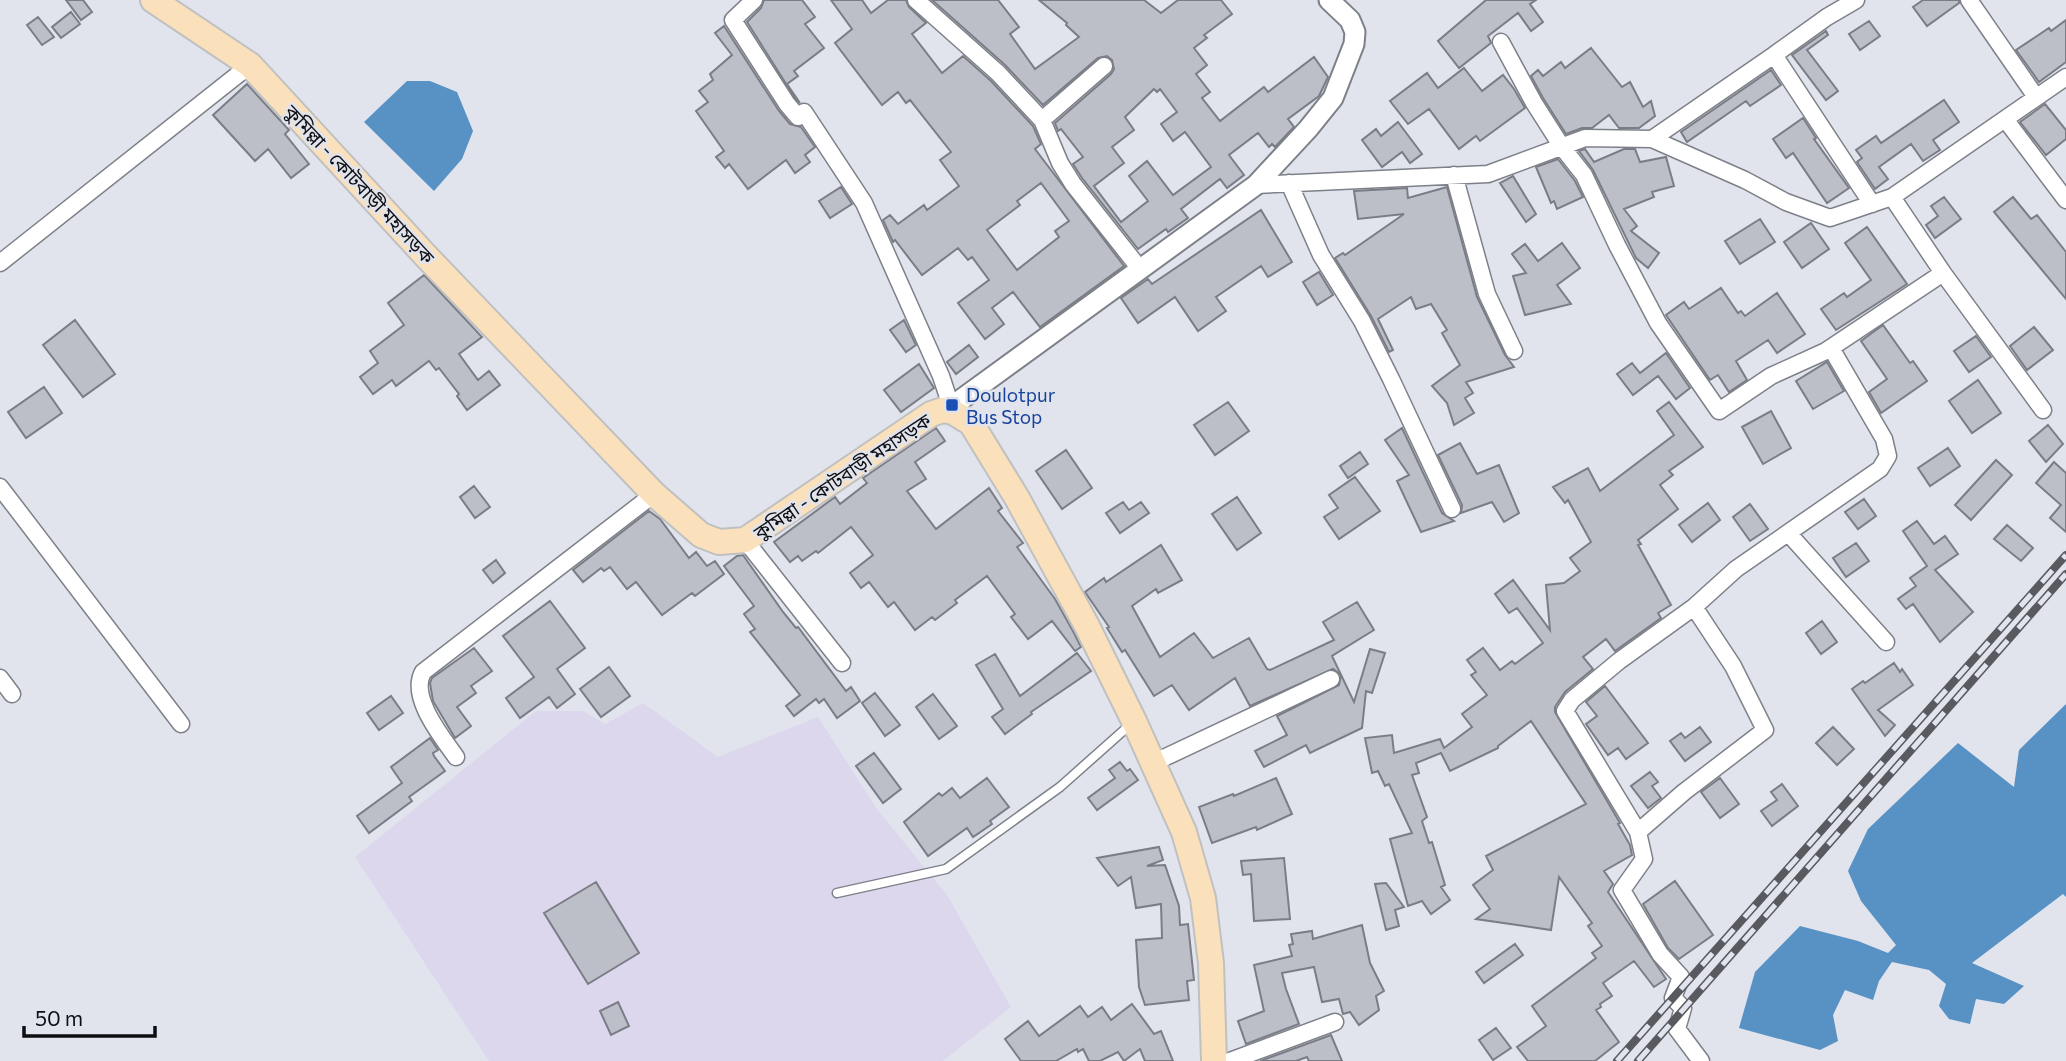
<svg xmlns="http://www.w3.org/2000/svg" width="2066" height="1061" font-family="Commissioner,'Noto Sans Bengali',sans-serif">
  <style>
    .industrial { fill: #dcd7ed }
    .water { fill: #5892c5 }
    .building { fill: #bcbfc8; stroke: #7a7d85; stroke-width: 2; fill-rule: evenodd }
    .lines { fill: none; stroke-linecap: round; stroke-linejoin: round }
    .service-casing { stroke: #7d8088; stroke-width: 11 }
    .minor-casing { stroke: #7d8088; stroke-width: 19 }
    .tertiary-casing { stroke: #7d8088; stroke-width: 23 }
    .primary-casing { stroke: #c0c0c1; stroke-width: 28 }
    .service { stroke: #fff; stroke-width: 8 }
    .minor { stroke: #fff; stroke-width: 16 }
    .tertiary { stroke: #fff; stroke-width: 19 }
    .primary { stroke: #fae0bb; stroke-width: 24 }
    .rail-casing { stroke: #585a5f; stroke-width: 8 }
    .rail { stroke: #e1e4ed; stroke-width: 5; stroke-dasharray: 16; stroke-linecap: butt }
    .transit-dot { fill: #1a4fb4; stroke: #e1e4ed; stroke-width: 2.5 }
    .labels { text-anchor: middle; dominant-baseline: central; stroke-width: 5; stroke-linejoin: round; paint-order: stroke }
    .street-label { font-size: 19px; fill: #0d0e11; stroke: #e1e4ed }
    .transit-label { font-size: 19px; fill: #164399; stroke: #e1e4ed; text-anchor: start }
  </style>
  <rect width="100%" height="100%" fill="#e1e4ed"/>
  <path class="industrial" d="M643,703L718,757L818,717L877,809L947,895L1011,1007L943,1061H489L355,857L536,711H583L605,724Z"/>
  <path class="water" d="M407,81H430L457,92L473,131L462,159L434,191L364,122Z
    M2066,704V897L2063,894L1972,963L2024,986L2004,1004L1976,999L1970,1024L1949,1019L1939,1006L1946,984L1929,970L1892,962L1879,981L1873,1000L1845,990L1833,1015L1838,1041L1820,1050L1739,1028L1755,972L1800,926L1858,941L1888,953L1896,945L1861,901L1848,871L1868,829L1958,743L2014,787L2019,750Z"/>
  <path class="building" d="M66,0H83L92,12L81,20Z
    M764,0H802L815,17L805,24L824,48L794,71L798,76L787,84L800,103L795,98L747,22L761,8Z
    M831,0H862L871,13L888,0H906L909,7L926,23L912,34L942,73L963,56L991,81L1033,126L1041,144L1035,149L1124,266L1040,327L1013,292L992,308L1004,324L985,339L958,303L989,280L972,257L968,260L958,248L922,275L895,240L893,242L883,220L890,215L898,224L924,205L927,210L959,186L940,160L951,152L910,100L906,103L898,92L882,105L835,43L852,29ZM1041,183L1069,221L1055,231L1059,237L1017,270L987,230L1020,205L1017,201Z
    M932,0H998L1019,27L1010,34L1035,69L1079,37L1066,25L1067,23L1039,0H1144L1161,13L1178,0H1221L1232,14L1204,35L1207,38L1194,48L1207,65L1196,74L1210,92L1202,98L1220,121L1264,87L1268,92L1314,57L1328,77L1319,96L1288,119L1294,127L1275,147L1272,144L1269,147L1258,133L1229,155L1244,175L1227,188L1220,179L1181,209L1188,218L1168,232L1166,229L1138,249L1082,178L1073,164L1083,157L1061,129L1058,131L1055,123L1111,74L1114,69L1112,60L1107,56L1098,58L1043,105L1005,65ZM1154,89L1157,92L1160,89L1177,112L1161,124L1173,141L1185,132L1211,167L1173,195L1147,161L1129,176L1148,201L1121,222L1094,186L1124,163L1112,147L1134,130L1125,117Z
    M1486,0H1536L1530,4L1543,22L1531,31L1518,13L1488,36L1491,43L1459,68L1438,41Z
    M1923,0H1959V3L1927,26L1913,7Z
    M71,12L80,24L61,38L52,27Z
    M38,17L54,37L42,45L27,25Z
    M2066,20V62L2039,82L2016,50L2049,28L2051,31Z
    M1869,21L1880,36L1860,50L1849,34Z
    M724,26L779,111L790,124L801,127L815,147L805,155L810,162L795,173L786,160L748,189L729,164L725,168L716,157L724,151L696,111L708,102L699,91L713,80L710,74L732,55L715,33Z
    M1826,31L1828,35L1807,50L1838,91L1826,100L1792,55Z
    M1591,48L1622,87L1630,82L1643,107L1651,101L1655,116L1639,128H1619L1609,115L1592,128H1582L1566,134L1543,98L1531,76L1538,70L1543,76L1561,62L1565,68Z
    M1464,68L1482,91L1503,75L1514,89L1525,108L1480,141L1476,136L1459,149L1429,109L1408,124L1390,101L1427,73L1438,88Z
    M1771,70L1781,85L1750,106L1746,101L1687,142L1681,132Z
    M247,84L289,130L285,134L309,164L291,178L268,149L255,161L213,115Z
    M1944,100L1959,122L1933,140L1940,150L1923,161L1911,144L1879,167L1888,179L1875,189L1857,162L1862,158L1856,150L1876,136L1881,143Z
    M2045,104L2066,130V139L2046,155L2020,122Z
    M1803,118L1816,138L1814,139L1849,188L1827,203L1793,153L1786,158L1773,139Z
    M1398,122L1422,154L1410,163L1402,152L1382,167L1362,140L1376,129L1381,136Z
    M1585,149L1594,162L1624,149H1635L1640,162L1666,157L1674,186L1652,192L1654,197L1624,209L1637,226L1631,231L1659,253L1648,268L1636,258L1593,170L1579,151Z
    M1558,159L1575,181L1583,197L1557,209L1554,201L1551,203L1536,167Z
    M1513,176L1536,214L1526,222L1500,183Z
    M841,187L852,204L830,218L819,201Z
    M1447,187L1477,297L1505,355L1514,367L1466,382L1473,393L1465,398L1474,413L1454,425L1447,403L1432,386L1460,365L1442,333L1447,330L1431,304L1416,309L1411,297L1378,319L1393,350L1389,352L1371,316L1335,258L1343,253L1345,255L1404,214L1358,219L1354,191L1407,188L1408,198Z
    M1944,197L1961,219L1935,238L1926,225L1938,216L1931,206Z
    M2013,197L2031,219L2037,215L2066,252V299L1994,212Z
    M1261,210L1292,262L1268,277L1261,266L1216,297L1226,311L1198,331L1175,297L1138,323L1121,298L1148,279L1152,284Z
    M1760,219L1775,242L1740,264L1725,241Z
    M1811,223L1829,249L1802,268L1784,242Z
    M1867,227L1907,284L1836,330L1821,309L1844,293L1847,297L1871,280L1845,243Z
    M1562,243L1580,268L1557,285L1571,304L1525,315L1513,276L1526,273L1512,254L1525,244L1538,261Z
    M1319,272L1333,295L1317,305L1303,282Z
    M424,275L482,337L459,354L478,380L489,371L500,385L467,410L457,396L459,394L439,368L436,370L429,361L396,386L392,380L373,394L360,377L378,363L370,351L404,325L388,303Z
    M1721,288L1738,313L1741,311L1745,316L1777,293L1805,334L1777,353L1768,340L1736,361L1747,380L1729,392L1718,375L1710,380L1666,315L1684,302L1689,309Z
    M75,320L115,374L83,397L43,345Z
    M904,320L916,345L906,352L890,330Z
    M1883,325L1910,363L1913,361L1927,381L1881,413L1869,392L1887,379L1861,341Z
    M2034,327L2053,350L2027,370L2010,346Z
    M1976,336L1991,357L1969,372L1954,351Z
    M969,345L978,357L956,374L947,362Z
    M1666,353L1690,388L1676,399L1658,376L1633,395L1617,374L1632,363L1640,373Z
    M1827,362L1844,391L1813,409L1796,381Z
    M919,364L934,388L901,412L884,390Z
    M1978,380L2001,413L1972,433L1949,401Z
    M44,387L62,413L26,438L8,412Z
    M1228,402L1249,431L1215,455L1194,425Z
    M1669,402L1703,447L1669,471L1673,475L1660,485L1678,509L1638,540L1641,544L1638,545L1671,605L1658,613L1661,618L1615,651L1606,639L1583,657L1593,669L1565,692L1555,707V712L1620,823L1618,824L1630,845L1632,855L1604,871L1613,884L1608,892L1666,979L1654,987L1634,961L1603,983L1612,996L1600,1004L1601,1007L1596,1010L1619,1042L1595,1061H1528L1517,1047L1546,1026L1532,1006L1596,958L1592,953L1602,946L1588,926L1592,923L1559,877L1551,930L1476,919L1490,909L1473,885L1493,870L1486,856L1586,804L1531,721L1498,746V748L1450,771L1441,753L1416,763L1419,773L1412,775L1427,817L1422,821L1429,843L1432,842L1445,885L1441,887L1450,900L1431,914L1422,901L1408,906L1390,839L1412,833L1389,784L1385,786L1378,771L1372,773L1365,738L1392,735L1394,753L1440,739L1444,748L1472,727L1462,714L1487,695L1471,675L1476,672L1467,660L1483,648L1500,670L1512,661L1515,664L1543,643L1517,608L1509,613L1495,594L1513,580L1550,630L1546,585L1564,583L1580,571L1570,558L1591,542L1568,500L1565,503L1553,487L1588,468L1600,491L1674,435L1657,411Z
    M1771,411L1791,448L1763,464L1742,427Z
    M2048,425L2063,444L2046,462L2029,441Z
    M936,428L945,441L915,462L926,479L907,491L936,529L989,488L1002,508L998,511L1023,543L1017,547L1055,599L1074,633L1081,647L1075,651L1052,621L1028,639L1011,617L1015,614L987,576L955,600L957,603L935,620L932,617L915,630L894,602L888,607L869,582L861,588L850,573L873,555L851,527L818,553L816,551L802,561L798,556L790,562L774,542L835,497L840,504L867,483L863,478Z
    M1402,428L1442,513L1454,521L1421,532L1397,481L1409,475L1385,440Z
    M1460,443L1477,474L1499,465L1519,513L1504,522L1492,502L1461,513L1462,505L1438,455Z
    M1948,448L1960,466L1930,486L1918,468Z
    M1066,450L1092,488L1062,509L1036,471Z
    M1360,452L1368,464L1348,478L1340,466Z
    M1996,460L2012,475L1971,520L1955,505Z
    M2054,462L2066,473V532L2050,518L2061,505L2036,483Z
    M1355,477L1380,511L1339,539L1324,517L1338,508L1329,495Z
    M474,486L490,507L475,518L460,497Z
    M1237,497L1261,533L1237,550L1212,514Z
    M1864,499L1876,516L1858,529L1845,512Z
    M1123,502L1129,510L1141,502L1149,513L1120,533L1106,513Z
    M1708,503L1720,520L1692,542L1679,525Z
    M1750,504L1768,529L1750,541L1733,517Z
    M649,511L660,519L689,558L696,552L707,566L715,561L724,574L695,596L692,593L662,615L636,582L627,589L610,567L604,571L601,568L583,582L573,570Z
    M1917,521L1934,544L1945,536L1958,554L1935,570L1973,612L1940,642L1913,604L1906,609L1898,599L1916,586L1910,578L1927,566L1903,531Z
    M2007,525L2033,548L2021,561L1994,539Z
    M1856,543L1869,561L1846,577L1833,558Z
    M1161,545L1182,580L1158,593L1156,589L1132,606L1160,657L1194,633L1213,658L1249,638L1267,669L1270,670L1334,640L1323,622L1357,602L1374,630L1332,656L1354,702L1370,649L1385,653L1372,693L1366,691L1362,728L1310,753L1306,745L1264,767L1255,751L1287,735L1277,716L1339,685L1341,675L1333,669L1250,706L1235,678L1189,710L1172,685L1154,696L1125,650L1122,652L1107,628L1109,627L1085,592L1104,578L1106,582Z
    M743,555L783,612L796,628L798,627L846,691L851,687L860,701L837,718L824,699L819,703L816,699L794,716L786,706L800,695L750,632L755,629L744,614L754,606L724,566L737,556Z
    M496,560L505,573L493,583L483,570Z
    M550,601L585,648L557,669L575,694L557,708L549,697L520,718L506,698L534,677L503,636Z
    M1822,621L1837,642L1821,654L1806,633Z
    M474,648L492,671L471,686L476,693L457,707L471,726L455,738L433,701L430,683L432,678Z
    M1077,653L1091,671L1031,712L1032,714L1005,734L992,717L1003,709L976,665L995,654L1020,696Z
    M1894,663L1900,672L1902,669L1913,685L1878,710L1895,725L1885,736L1852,689L1863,681L1865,683Z
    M609,667L630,696L601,717L580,689Z
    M1605,686L1648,743L1626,759L1618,748L1608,755L1586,724L1597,716L1586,702Z
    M875,693L900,725L885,736L862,703Z
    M933,694L957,726L939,739L916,707Z
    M391,696L403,713L379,730L367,713Z
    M1700,727L1711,742L1685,761L1670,741L1681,733L1685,738Z
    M1833,727L1854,749L1837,765L1816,743Z
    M430,738L438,750L433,753L434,756L445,771L409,797L412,801L369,833L357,816L402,783L391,767Z
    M874,753L901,789L883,803L856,766Z
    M1120,762L1127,771L1130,769L1138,780L1097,810L1088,798L1115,778L1109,770Z
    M1650,772L1658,782L1652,786L1661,798L1648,808L1631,786Z
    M987,778L1009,807L990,821L992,824L973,837L967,828L928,856L904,822L939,793L942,796L952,788L960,798Z
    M1276,778L1292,814L1257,830L1256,827L1212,843L1199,807L1233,794L1234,796Z
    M1720,778L1739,804L1720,818L1701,792Z
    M1782,784L1798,806L1772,826L1761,811L1777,800L1771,792Z
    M1159,847L1163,860L1147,866L1165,865L1179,906L1180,925L1188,924L1194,980L1187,981L1189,1000L1145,1005L1139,987L1136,940L1162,938L1161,904L1136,908L1131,877L1118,886L1097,858Z
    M1284,858L1290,919L1254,921L1251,874L1243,875L1241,861Z
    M1675,881L1713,935L1679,959L1668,948L1643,904Z
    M596,882L639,953L588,984L544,913Z
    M1386,883L1404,907L1395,910L1399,926L1386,930L1375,884Z
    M1362,925L1370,963L1384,991L1376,996L1379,1010L1359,1025L1350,1012L1343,1014L1339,999L1322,1002L1314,967L1282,973L1286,989L1299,1024L1246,1044L1238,1021L1264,1011L1254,965L1292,956L1289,945L1293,944L1291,934L1312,931L1313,939Z
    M1515,944L1523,955L1484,983L1476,972Z
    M618,1002L629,1026L611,1035L600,1011Z
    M1132,1004L1154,1034L1161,1031L1173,1061H1145L1140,1049L1124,1061L1118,1052L1100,1061H1089L1083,1049L1078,1052L1077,1049L1056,1061H1021L1005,1039L1028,1021L1039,1036L1080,1006L1088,1017L1102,1007L1111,1020Z
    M1496,1028L1511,1048L1493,1060L1479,1040Z
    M1331,1035L1342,1061H1309L1307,1057L1296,1061H1260Z"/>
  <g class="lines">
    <g class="service-casing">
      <path id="service" d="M837,893L946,869L1060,787L1132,723"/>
    </g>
    <g class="minor-casing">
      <path id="minor" d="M754,0L733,20L787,104L798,117L804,112L864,203L941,376L953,412
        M916,0L998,73L1042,120L1060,163L1073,184L1140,269
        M1856,0L1827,17L1774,55L1872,204
        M1969,0L2036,97
        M1501,42L1534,103L1562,147L1584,175L1617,245L1658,323L1719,411L1771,376L1826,351L1943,273L1892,197
        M2005,119L2066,200
        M1042,120L1104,66
        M1652,139L1774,55
        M1454,175L1487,294L1514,351
        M1289,183L1321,255L1362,321L1391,379L1452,509
        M1256,185L1488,174L1585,138L1652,139L1745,180L1786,202L1830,218L1892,197L2066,77
        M0,263L250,65
        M1943,273L2043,410
        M0,487L181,724
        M1789,534L1886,642
        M745,540L842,663
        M0,678L12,694
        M456,757C442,737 409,697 423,672L654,494
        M1153,763L1331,679
        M1638,832L1684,792L1765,730L1733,666L1694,607
        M1230,1061L1335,1022
        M1701,1061L1677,1029L1683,1008L1673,998L1681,977L1660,954L1622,890L1644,859L1638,832L1565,711L1572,700L1619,661L1694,607L1736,569L1880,469L1888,456L1884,439L1831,348"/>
    </g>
    <g class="tertiary-casing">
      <path id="tertiary" d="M953,412L959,401L1256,185L1308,129L1333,98L1354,44L1355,32L1350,20L1329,0"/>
    </g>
    <g class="primary-casing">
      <path id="primary" d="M153,0L250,65L425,255L654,494L701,535L719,542L745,540L931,414L943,410L953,412L971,423L1017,498L1087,626L1134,721L1184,832L1203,898L1211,963L1214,1061"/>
    </g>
    <use href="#service" class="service"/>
    <use href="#minor" class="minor"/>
    <use href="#tertiary" class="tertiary"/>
    <use href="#primary" class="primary"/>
    <g class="rail-casing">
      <path id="rail" d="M1617,1061L2066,555
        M1638,1061L2066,574"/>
    </g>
    <use href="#rail" class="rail"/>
  </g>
  <rect class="transit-dot" x="945" y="398" width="14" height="14" rx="3.5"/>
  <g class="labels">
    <g class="street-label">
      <text transform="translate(360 184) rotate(47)">কুমিল্লা - কোটবাড়ী মহাসড়ক</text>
      <text transform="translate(842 476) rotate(-34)">কুমিল্লা - কোটবাড়ী মহাসড়ক</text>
    </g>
    <g class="transit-label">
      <text x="966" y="394">Doulotpur<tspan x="966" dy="22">Bus Stop</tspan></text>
    </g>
  </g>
  <path d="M24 1026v10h131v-10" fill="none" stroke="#0d0e11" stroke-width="3.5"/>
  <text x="35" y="1026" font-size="21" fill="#0d0e11" stroke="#e1e4ed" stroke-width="5" paint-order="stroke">50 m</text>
</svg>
